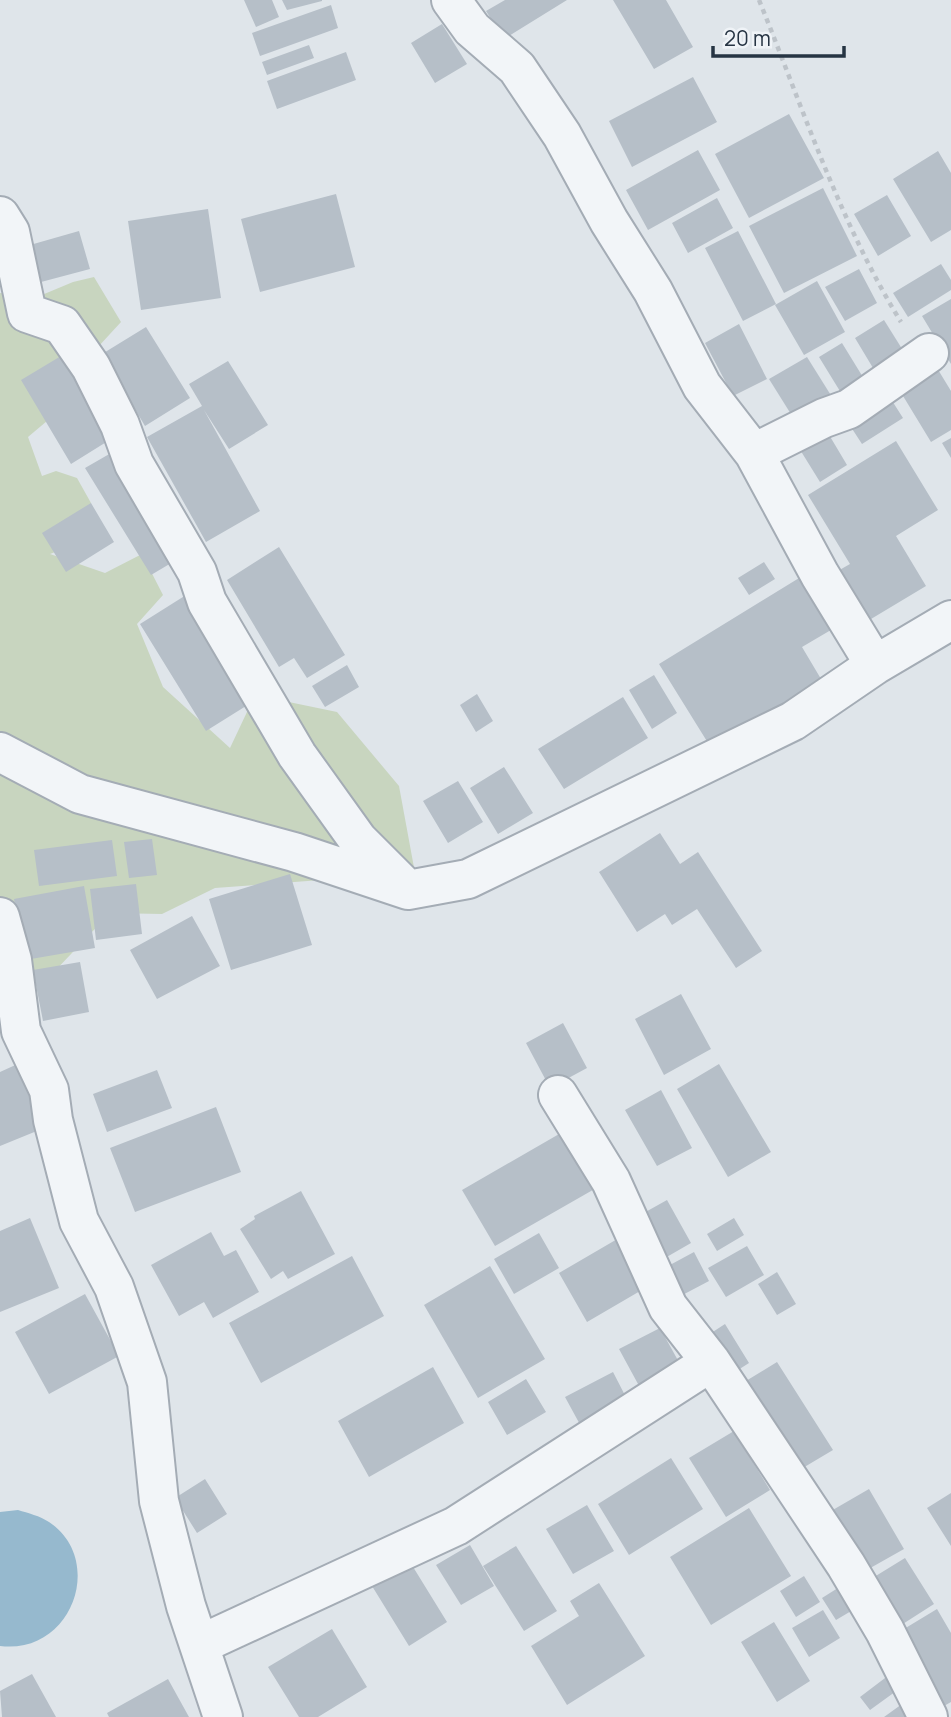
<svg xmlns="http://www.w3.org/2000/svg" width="951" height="1717" font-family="Manrope,sans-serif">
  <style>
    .green { fill: #c8d5bf }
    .water { fill: #96b9ce }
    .building { fill: #b6bfc8 }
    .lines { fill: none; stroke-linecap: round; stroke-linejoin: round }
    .minor-casing { stroke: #a4acb5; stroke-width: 42 }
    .path { stroke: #bdc3c9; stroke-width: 4.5; stroke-dasharray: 5 5; stroke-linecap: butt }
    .minor { stroke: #f2f5f8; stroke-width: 38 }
  </style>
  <rect width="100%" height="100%" fill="#dfe5ea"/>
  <path class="green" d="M94,277L121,322L75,372L47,421L28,437L42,476L56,471L77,478L91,503L83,541L50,554L105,573L142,554L163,595L137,624L163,687L230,748L255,695L337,712L399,786L415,873L215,888L162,914L110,913L52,974L0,978V293L37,297L73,282Z"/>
  <path class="water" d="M18,1510C28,1513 40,1516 49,1522C106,1560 72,1655 0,1646V1512Z"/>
  <path class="building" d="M244,0H272L279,17L256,27Z
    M282,0H322V1L287,10Z
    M505,0H567L504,39L486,11Z
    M613,0H666L693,47L654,69Z
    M331,5L338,28L260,56L252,33Z
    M442,24L467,64L435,83L411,43Z
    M309,45L314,58L267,75L262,62Z
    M346,52L356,80L277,109L267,81Z
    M693,77L717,122L632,167L609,121Z
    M789,114L824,178L749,218L715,154Z
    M698,150L720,190L648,230L626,190Z
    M938,151L951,173V230L931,242L893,179Z
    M823,188L857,256L784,293L749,226Z
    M336,194L355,267L260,292L241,219Z
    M887,195L911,236L878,256L854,214Z
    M717,198L733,228L688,253L672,223Z
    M208,209L221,298L141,310L128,221Z
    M79,231L90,269L41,282L30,245Z
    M738,231L776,304L743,321L705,248Z
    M941,264L951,280V290L908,317L893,293Z
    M859,269L877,303L845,321L825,287Z
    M817,281L845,332L804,355L775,305Z
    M951,299V364L922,316Z
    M884,320L909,360L879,378L855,338Z
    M739,324L767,379L733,396L705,343Z
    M146,327L190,398L145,426L102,354Z
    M842,343L869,387L846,401L819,357Z
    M66,353L116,436L71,464L21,380Z
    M807,357L837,405L799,427L769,379Z
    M228,361L268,425L229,449L204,410L260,511L206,542L147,437L202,406L189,384Z
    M937,368L951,391V430L931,442L900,391Z
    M889,396L903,418L862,444L847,421Z
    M822,423L847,465L820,482L794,440Z
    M951,438V458L942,443Z
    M896,441L938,510L896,536L926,586L866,622L836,572L850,564L808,495Z
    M118,449L183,556L151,575L85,468Z
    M91,503L114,542L66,572L42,533Z
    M279,547L345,655L307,678L294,658L279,667L227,580Z
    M764,562L775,579L749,595L738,578Z
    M804,575L836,627L802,647L824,684L713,751L659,664Z
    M194,590L259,698L206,731L140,624Z
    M347,665L359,687L325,707L312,686Z
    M654,675L677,713L652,729L629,690Z
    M477,694L493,721L476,732L460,705Z
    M623,697L648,738L564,789L538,749Z
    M504,767L533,813L498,834L470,788Z
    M458,781L483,822L448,843L423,801Z
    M660,833L680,864L698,852L762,951L736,968L697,909L672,925L665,914L637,932L599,872Z
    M152,839L157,875L129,878L124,842Z
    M112,840L117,876L39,886L34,850Z
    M290,874L312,945L231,970L209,899Z
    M136,884L142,934L96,940L90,889Z
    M84,886L95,948L25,960L14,899Z
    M192,916L220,966L157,999L130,950Z
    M80,962L89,1012L43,1021L33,970Z
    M681,994L711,1049L664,1075L635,1019Z
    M563,1023L587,1068L550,1088L526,1043Z
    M22,1062L49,1126L0,1146V1072Z
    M719,1064L771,1152L728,1177L677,1089Z
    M157,1070L172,1108L107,1132L93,1094Z
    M661,1090L692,1148L657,1166L625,1110Z
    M216,1107L241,1172L135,1212L110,1148Z
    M573,1126L605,1183L495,1246L462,1190Z
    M301,1191L335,1254L288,1279L283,1271L271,1279L240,1229L255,1219L254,1216Z
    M667,1200L691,1243L658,1262L633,1219Z
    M30,1218L59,1288L0,1312V1231Z
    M734,1218L744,1235L717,1251L707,1234Z
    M211,1232L224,1256L236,1250L259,1292L213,1318L204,1302L179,1316L151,1265Z
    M539,1233L559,1268L514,1294L494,1259Z
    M619,1238L647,1287L587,1322L559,1273Z
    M747,1246L764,1275L726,1297L708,1268Z
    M694,1252L709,1281L673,1300L657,1272Z
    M352,1256L384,1316L261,1383L229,1323Z
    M490,1266L545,1359L478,1398L424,1305Z
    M777,1272L796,1304L777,1315L758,1284Z
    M85,1294L119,1356L49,1394L15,1332Z
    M725,1324L749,1363L727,1377L702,1339Z
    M660,1328L685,1373L644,1395L619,1349Z
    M777,1362L833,1450L791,1475L736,1387Z
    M433,1367L464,1423L369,1477L338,1421Z
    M613,1372L630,1405L583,1430L565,1397Z
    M526,1379L546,1412L507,1435L488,1402Z
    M734,1431L770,1490L726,1517L689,1458Z
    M671,1458L703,1509L629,1555L598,1504Z
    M205,1479L227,1514L197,1533L175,1498Z
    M869,1489L904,1549L865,1571L831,1511Z
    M951,1493V1546L927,1508Z
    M587,1505L614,1551L573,1574L546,1529Z
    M749,1508L791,1576L711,1625L670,1557Z
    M470,1545L494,1586L461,1605L436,1565Z
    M516,1546L557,1611L524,1631L483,1566Z
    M905,1558L934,1604L895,1629L866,1582Z
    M410,1562L447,1622L409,1646L372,1586Z
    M804,1576L820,1602L796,1617L780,1591Z
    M849,1581L863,1604L836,1620L822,1598Z
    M599,1583L645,1656L567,1705L531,1646L579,1616L570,1601Z
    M937,1609L951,1633V1702L944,1706L899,1632Z
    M823,1610L840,1638L809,1657L792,1628Z
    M774,1622L810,1681L777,1702L741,1642Z
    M332,1629L367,1687L318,1717H299L268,1667Z
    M32,1674L56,1717H2L0,1691Z
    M889,1675L899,1689L870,1710L860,1697Z
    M168,1679L189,1717H109L107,1713Z
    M909,1699L922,1717H884Z"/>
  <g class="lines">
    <g class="minor-casing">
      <path id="minor" d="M451,0L472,29L517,68L562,135L609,221L653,291L702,386L754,453L820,575L875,665
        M0,216L10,232L27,313L62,325L91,367L120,425L134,464L197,572L207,602L297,755L358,840L403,885
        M754,453L824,418L849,409L929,353
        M0,752L80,794L294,852L408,890L468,879L793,721L875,665L951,620
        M0,917L12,960L21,1031L49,1090L53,1120L79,1221L114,1287L147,1382L159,1501L186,1606L223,1717
        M558,1095L611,1181L668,1307L711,1362L846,1565L885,1631L928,1717
        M199,1645L456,1526L711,1362"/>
    </g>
    <path class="path" d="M759,0C803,108 840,223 901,322"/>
    <use href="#minor" class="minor"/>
  </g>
  <path d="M713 46v10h131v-10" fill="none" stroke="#263443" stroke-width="3.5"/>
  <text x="724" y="46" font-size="21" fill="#263443" stroke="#eff3f7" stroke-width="5" paint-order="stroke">20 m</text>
</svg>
